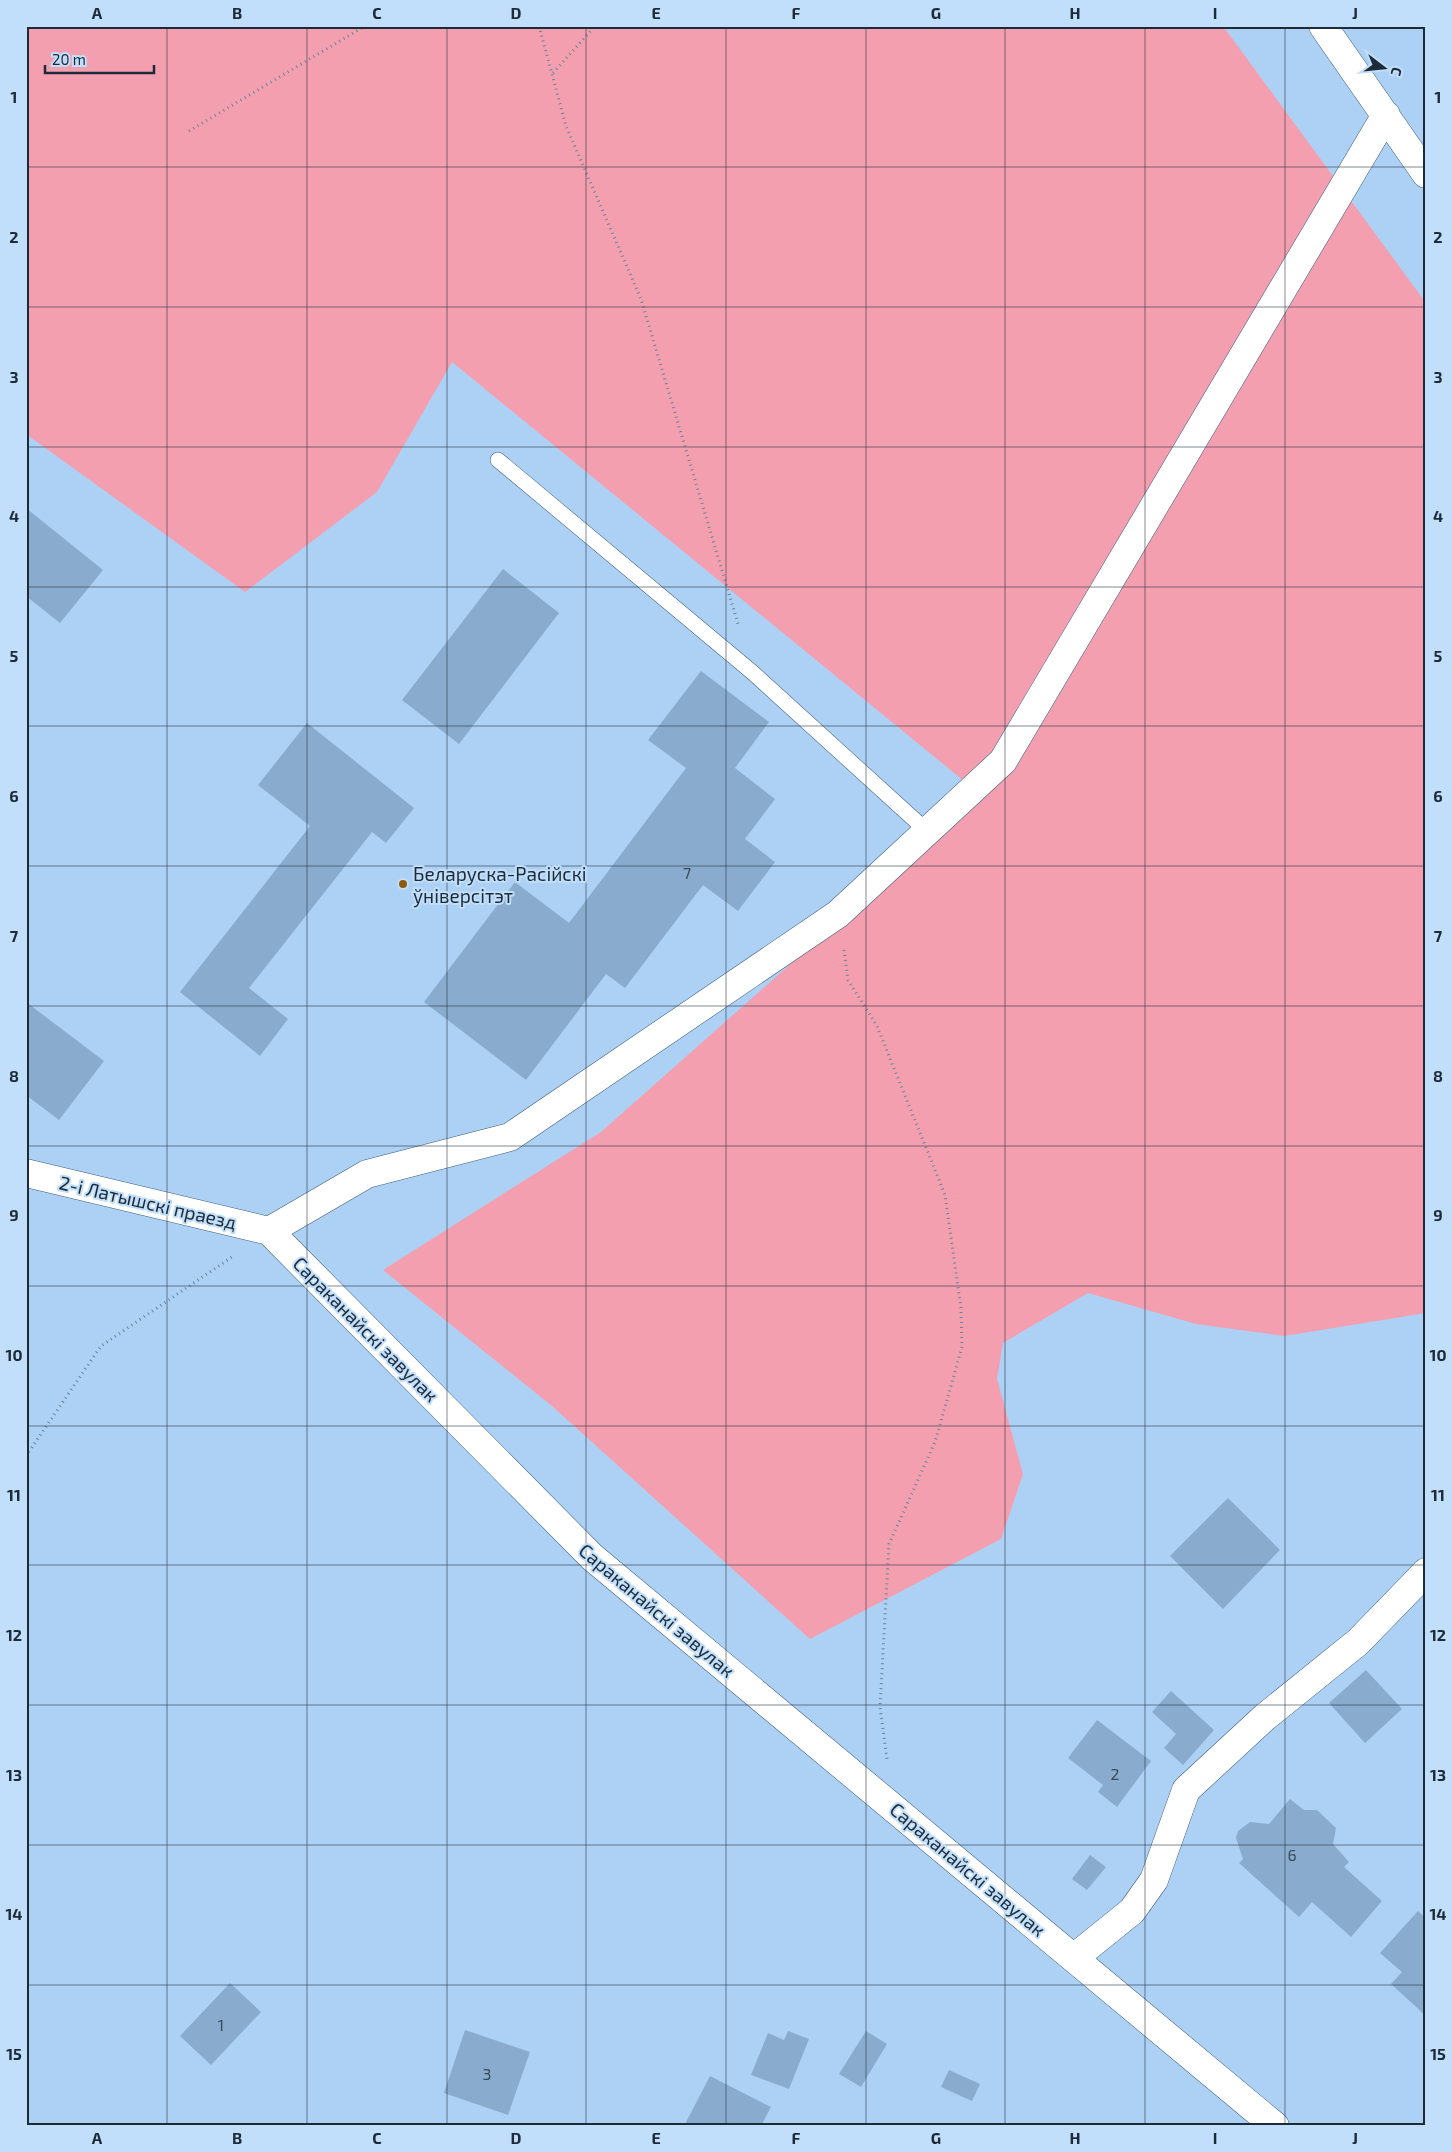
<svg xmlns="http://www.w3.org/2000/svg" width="1452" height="2152" font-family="'Exo 2',sans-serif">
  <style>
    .green { fill: #f49faf }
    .building { fill: #89acce }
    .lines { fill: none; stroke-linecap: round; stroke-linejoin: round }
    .service-casing { stroke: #3d5d7b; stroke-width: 16 }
    .minor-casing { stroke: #3d5d7b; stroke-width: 29 }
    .path { stroke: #69839c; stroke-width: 3; stroke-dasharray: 1 4; stroke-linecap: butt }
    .service { stroke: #fff; stroke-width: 15 }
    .minor { stroke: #fff; stroke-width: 28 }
    .grid { fill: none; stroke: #1d2b38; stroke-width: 1; stroke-opacity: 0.55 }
    .poi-dot { fill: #8f590d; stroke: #c1defa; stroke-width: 2 }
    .labels { text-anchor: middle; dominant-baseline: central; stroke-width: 4; stroke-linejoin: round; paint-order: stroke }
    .number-label { font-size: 16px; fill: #384b5e }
    .poi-label { font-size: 19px; fill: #1d2b38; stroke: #c1defa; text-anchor: start }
    .street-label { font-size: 19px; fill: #1d2b38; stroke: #c1defa }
    .neatline { fill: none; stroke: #1d2b38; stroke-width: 2 }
    .grid-label { font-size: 16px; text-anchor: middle; font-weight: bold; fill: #1d2b38 }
  </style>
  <rect width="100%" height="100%" fill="#add1f4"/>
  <path class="green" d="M26,26H1223L1426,303V1313L1284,1336L1196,1324L1088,1293L1003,1343L997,1379L1023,1474L1001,1539L810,1639L552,1406L383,1270L601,1132L981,795L452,362L377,492L245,592L26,434Z"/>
  <path class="building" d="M26,508L103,570L60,623L26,596Z
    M503,569L559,613L459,744L402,700Z
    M701,671L769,722L735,768L775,799L745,839L775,862L738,911L703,885L625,988L606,974L526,1080L424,1002L515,882L569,923L686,768L648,740Z
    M307,723L414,808L386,843L372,832L249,988L288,1019L260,1056L180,992L310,826L258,785Z
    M26,1002L104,1061L59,1120L26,1095Z
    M1228,1498L1280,1550L1223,1609L1170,1556Z
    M1366,1670L1402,1709L1365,1743L1329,1703Z
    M1171,1691L1214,1730L1183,1765L1164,1748L1176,1734L1152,1712Z
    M1097,1720L1151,1761L1117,1807L1098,1792L1103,1785L1068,1758Z
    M1290,1799L1304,1810H1317L1336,1828L1333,1844L1349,1862L1344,1867L1382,1901L1351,1937L1312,1902L1299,1917L1239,1863L1243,1859L1236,1838L1238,1831L1250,1822L1269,1824Z
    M1090,1855L1106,1867L1087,1890L1072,1879Z
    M1418,1911L1426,1918V2016L1391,1984L1402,1972L1380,1953Z
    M230,1983L261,2012L211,2065L180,2036Z
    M465,2030L530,2052L508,2115L444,2093Z
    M788,2031L809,2039L789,2089L751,2075L768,2033L784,2040Z
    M866,2031L887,2044L861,2087L839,2074Z
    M949,2070L980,2084L972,2101L941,2087Z
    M710,2076L771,2107L761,2126H684Z"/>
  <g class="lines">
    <g class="service-casing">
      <path id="service" d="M498,460L752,672L928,832"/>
    </g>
    <g class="minor-casing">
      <path id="minor" d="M1323,26L1426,174
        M26,1173L269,1231
        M269,1231L367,1174L510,1137L838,914L1003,761L1386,115
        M269,1231L592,1557L1275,2126
        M1075,1957L1132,1911L1154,1880L1186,1790L1265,1717L1358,1642L1426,1572"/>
    </g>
    <path class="path" d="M539,26L566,126L641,299L738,624
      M553,73L595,26
      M189,131L365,26
      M844,950L848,980L877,1026L945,1195L961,1308L962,1347L935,1442L889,1544L880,1707L887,1759
      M26,1456L101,1346L232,1257"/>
    <use href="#service" class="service"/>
    <use href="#minor" class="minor"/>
  </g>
  <path class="grid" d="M167,26V2126M307,26V2126M447,26V2126M586,26V2126M726,26V2126M866,26V2126M1005,26V2126M1145,26V2126M1285,26V2126M26,167H1426M26,307H1426M26,447H1426M26,587H1426M26,726H1426M26,866H1426M26,1006H1426M26,1146H1426M26,1286H1426M26,1426H1426M26,1565H1426M26,1705H1426M26,1845H1426M26,1985H1426"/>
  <circle class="poi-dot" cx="403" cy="884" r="5"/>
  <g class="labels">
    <g class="number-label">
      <text x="687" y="872">7</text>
      <text x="1115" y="1773">2</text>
      <text x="1292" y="1854">6</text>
      <text x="221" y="2024">1</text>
      <text x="487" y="2073">3</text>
    </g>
    <g class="poi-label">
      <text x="413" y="873">Беларуска-Расійскі<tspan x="413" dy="22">ўніверсітэт</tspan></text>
    </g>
    <g class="street-label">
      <text transform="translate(148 1202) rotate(13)">2-і Латышскі праезд</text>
      <text transform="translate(366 1329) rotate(45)">Сараканайскі завулак</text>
      <text transform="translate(657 1610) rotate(40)">Сараканайскі завулак</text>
      <text transform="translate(968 1869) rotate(40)">Сараканайскі завулак</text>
    </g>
  </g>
  <rect width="1452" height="2152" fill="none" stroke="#c1defa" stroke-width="55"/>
  <g transform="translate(1384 68) rotate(106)" stroke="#c1defa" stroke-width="4" paint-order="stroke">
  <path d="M0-4L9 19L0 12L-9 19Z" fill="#1d2b38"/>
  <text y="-8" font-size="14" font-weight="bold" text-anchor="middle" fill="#1d2b38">С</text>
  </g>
  <path d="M45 65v8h109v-8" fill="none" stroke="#1d2b38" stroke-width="2.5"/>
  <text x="52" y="65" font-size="15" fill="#1d2b38" stroke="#c1defa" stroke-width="4" paint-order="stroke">20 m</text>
  <rect x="28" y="28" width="1396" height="2096" class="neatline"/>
  <g class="grid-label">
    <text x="97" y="19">A</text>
    <text x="237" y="19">B</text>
    <text x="377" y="19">C</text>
    <text x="516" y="19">D</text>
    <text x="656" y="19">E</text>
    <text x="796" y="19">F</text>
    <text x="936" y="19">G</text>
    <text x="1075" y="19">H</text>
    <text x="1215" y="19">I</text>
    <text x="1355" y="19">J</text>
    <text x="14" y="103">1</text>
    <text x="1438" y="103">1</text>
    <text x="14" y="243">2</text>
    <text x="1438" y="243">2</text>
    <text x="14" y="383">3</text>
    <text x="1438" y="383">3</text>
    <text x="14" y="522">4</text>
    <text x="1438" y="522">4</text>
    <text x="14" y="662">5</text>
    <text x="1438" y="662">5</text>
    <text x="14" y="802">6</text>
    <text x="1438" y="802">6</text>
    <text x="14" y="942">7</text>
    <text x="1438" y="942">7</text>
    <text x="14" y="1082">8</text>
    <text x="1438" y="1082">8</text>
    <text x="14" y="1221">9</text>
    <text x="1438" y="1221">9</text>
    <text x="14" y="1361">10</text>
    <text x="1438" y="1361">10</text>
    <text x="14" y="1501">11</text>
    <text x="1438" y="1501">11</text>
    <text x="14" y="1641">12</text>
    <text x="1438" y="1641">12</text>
    <text x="14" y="1781">13</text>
    <text x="1438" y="1781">13</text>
    <text x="14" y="1920">14</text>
    <text x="1438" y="1920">14</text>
    <text x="14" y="2060">15</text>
    <text x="1438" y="2060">15</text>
    <text x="97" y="2144">A</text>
    <text x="237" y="2144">B</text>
    <text x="377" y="2144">C</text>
    <text x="516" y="2144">D</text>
    <text x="656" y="2144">E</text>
    <text x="796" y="2144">F</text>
    <text x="936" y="2144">G</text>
    <text x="1075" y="2144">H</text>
    <text x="1215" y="2144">I</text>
    <text x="1355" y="2144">J</text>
  </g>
</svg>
